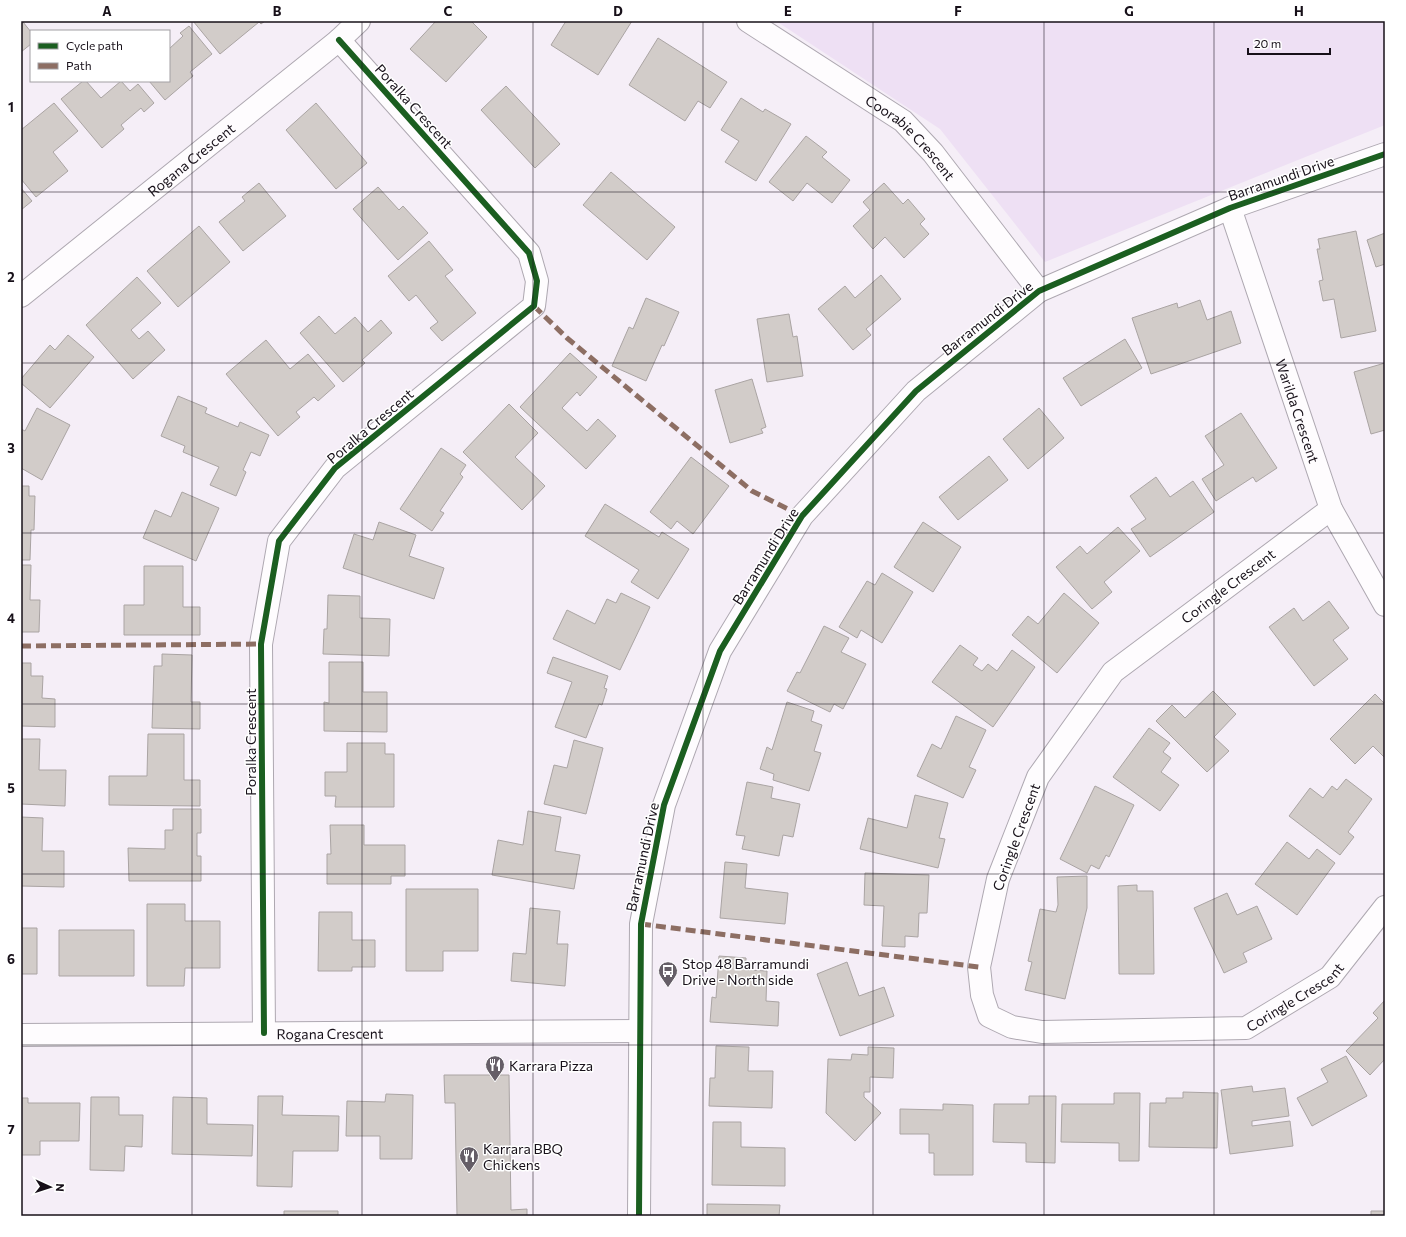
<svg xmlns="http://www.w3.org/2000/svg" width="1406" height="1237" font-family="Commissioner,sans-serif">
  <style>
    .green { fill: #eee0f4 }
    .building { fill: #d2ccc9; stroke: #aaa4a3 }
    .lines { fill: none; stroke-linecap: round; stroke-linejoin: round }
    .street-casing { stroke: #aea8b1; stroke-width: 24 }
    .street { stroke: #fefcfe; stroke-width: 22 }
    .quiet { stroke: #8d6e63; stroke-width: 5; stroke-dasharray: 10 5; stroke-linecap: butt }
    .cycleway-casing { stroke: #fff; stroke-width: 8 }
    .cycleway { stroke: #1b5e20; stroke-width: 6 }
    .grid { fill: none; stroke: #171019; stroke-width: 1; stroke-opacity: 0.55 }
    .labels { text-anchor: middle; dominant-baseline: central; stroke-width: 3; stroke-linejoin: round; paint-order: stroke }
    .street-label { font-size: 14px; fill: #171019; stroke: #fff }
    .poi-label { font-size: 14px; fill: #171019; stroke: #fff; text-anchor: start }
    .neatline { fill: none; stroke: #171019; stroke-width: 1.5 }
    .grid-label { font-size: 13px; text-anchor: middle; font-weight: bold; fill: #171019 }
  </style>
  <rect width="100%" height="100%" fill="#f5eef7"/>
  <path class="green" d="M776,21H1385V125L1045,262L940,129Z"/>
  <path class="building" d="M21,21H25L23,22L31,32V44L21,52Z
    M193,21H265L261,24L259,22L220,54Z
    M436,21H471L487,37L446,82L410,49Z
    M566,21H632L598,75L551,45Z
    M189,26L212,54L190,72L193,76L165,100L149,81H169V49L183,36L180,33Z
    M658,38L727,82L710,108L698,101L685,121L629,85Z
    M83,81H86L101,98L121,81L130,91L138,84L154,103L144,112L141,108L121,125L124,129L102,148L61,99Z
    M506,86L560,144L535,168L481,110Z
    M741,98L763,112L765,109L791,124L756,181L725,162L739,141L721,130Z
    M54,103L78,131L53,152L68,171L36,197L21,179V130Z
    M316,103L367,163L336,189L286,130Z
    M806,136L827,152L822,157L850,180L832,203L807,183L793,201L769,182Z
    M611,172L675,227L647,260L583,205Z
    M259,183L286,216L243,251L219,222L245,201L242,197Z
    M884,183L903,204L908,199L925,219L920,224L929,234L904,258L885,237L873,249L853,226L870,210L863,202Z
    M378,187L399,210L403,206L428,233L398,260L353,209Z
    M21,188L32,201L21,210Z
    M199,226L230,262L178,307L147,271Z
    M1356,231L1376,331L1341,338L1334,299L1323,301L1319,281L1323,280L1317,249H1320L1318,239Z
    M1385,233V264L1376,267L1367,240Z
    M429,241L453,270L445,276L476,313L442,341L430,328L438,322L416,295L409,301L388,276Z
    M881,275L901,299L866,329L871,335L853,350L818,309L845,286L855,298Z
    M137,277L161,303L131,330L139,339L148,331L165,350L133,379L86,325Z
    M646,298L679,312L664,346L662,345L646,381L612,366L629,327L633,329Z
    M1200,300L1207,320L1231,311L1241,343L1151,374L1132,318L1177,303L1178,308Z
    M789,314L793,337L797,336L803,376L767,382L757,319Z
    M319,316L335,334L355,317L368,332L381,320L392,333L362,360L365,363L343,382L300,333Z
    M68,335L94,357L50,408L21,383V379L50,345L55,350Z
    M1125,339L1142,368L1081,406L1063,378Z
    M266,340L290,369L308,354L335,386L318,401L314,397L296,412L300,417L278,436L226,374Z
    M570,353L597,377L580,396L577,392L562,408L587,431L598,419L616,436L586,469L520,407Z
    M1385,363V430L1371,434L1354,372Z
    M752,379L766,427L761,429L763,433L730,443L715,390Z
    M178,396L207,408L205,413L238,427L240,422L269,435L260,456L251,452L243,470L246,472L236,496L210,485L219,467L183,452L185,446L161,436Z
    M509,404L538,433L515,457L545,486L522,510L463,452Z
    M37,408L70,425L42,480L21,468V429L25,431Z
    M1039,408L1064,438L1028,469L1003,439Z
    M1241,413L1277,468L1256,482L1253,477L1216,501L1202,479L1224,465L1205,436Z
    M441,448L466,465L460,474L463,477L440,511L444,513L432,531L400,509Z
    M989,456L1008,480L958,520L939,497Z
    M691,457L729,486L693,534L677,521L671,529L650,512Z
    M1156,477L1170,497L1193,481L1214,512L1150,557L1131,529L1146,519L1130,496Z
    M21,486H29V496H35L34,530H31L30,560H21Z
    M182,492L219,508L196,561L143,538L155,510L171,517Z
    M605,504L659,537L662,532L689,549L658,599L631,582L639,570L585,536Z
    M379,522L416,535L409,556L444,568L434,599L343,568L354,534L373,540Z
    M923,522L961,547L933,592L894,567Z
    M1118,527L1140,551L1104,582L1112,592L1092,609L1056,567L1080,546L1087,554Z
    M21,565H31L30,600H40L39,632H21Z
    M144,566H183V607H200V635H124V605H144Z
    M882,573L913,592L882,643L861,630L857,638L839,627L867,581L875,585Z
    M621,593L650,607L620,670L553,639L567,610L595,624L607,599L616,603Z
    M1064,593L1099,623L1057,673L1012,635L1028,616L1038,624Z
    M328,595L360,596V618L390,619L389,656L323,654L324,629H327Z
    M1329,601L1349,628L1333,640L1348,659L1314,686L1269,627L1294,608L1303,621Z
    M824,626L849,638L841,652L866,664L843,709L834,704L830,712L787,691L797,672L800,673Z
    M960,645L978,658L973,665L982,671L988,664L997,671L1012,650L1035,667L993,727L932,682Z
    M162,654L192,655L191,702H200V729L152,728L154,666H162Z
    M553,657L608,676L604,688L607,689L602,705L599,704L586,738L555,727L572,682L547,673Z
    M329,662H363V692H387V732L324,731V702L329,703Z
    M21,663H31V676H43L42,698L55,699V727L21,726Z
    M1213,691L1236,714L1214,737L1229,751L1207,772L1156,721L1172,705L1185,718Z
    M1375,694L1385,704V758L1373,746L1355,764L1330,739Z
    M787,702L814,711L811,721L822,725L814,751L821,753L809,791L773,780L774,774L760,769L767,747L772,750Z
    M956,716L986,730L969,767L976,770L963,798L917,776L932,744L941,749Z
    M1149,728L1170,743L1163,752L1171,758L1161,772L1179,785L1160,811L1113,777Z
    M148,734H184V780H200V806L109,805V776H147Z
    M21,739H40L39,770H66L65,806L21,804Z
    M574,740L603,748L586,814L544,804L554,765L567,768Z
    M347,743H385V754H394V807H335L336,796H325V772H347Z
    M1346,779L1372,799L1348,832L1354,837L1340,855L1289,816L1310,788L1323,798L1332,786L1337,790Z
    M747,782L773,787L771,798L800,804L793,837L783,835L779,856L742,849L745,836L736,835Z
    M1095,786L1134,805L1109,857L1106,855L1099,869L1091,865L1087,873L1060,859Z
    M915,795L948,803L939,838L945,839L938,868L860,849L868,818L907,828Z
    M173,809H201V833H197V856H201V881H129L128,848L165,849V830H173Z
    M528,811L561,817L555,851L580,855L574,889L492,875L498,840L523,845Z
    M21,817L43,818L42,851H64V887L21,886Z
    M330,825H364V845H405V876H391V884H327V854H331Z
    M1287,842L1309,859L1317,849L1335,863L1297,915L1255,884Z
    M725,862L747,864L745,888L788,893L785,924L720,918Z
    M865,873L929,875L927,913H919L918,937L905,936V947L882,946L884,906L864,905Z
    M1087,876V908L1065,999L1025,990L1032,962L1028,961L1040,909L1056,912L1058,905L1057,877Z
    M1137,885V891H1153L1154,974H1119L1118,886Z
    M406,889H478V951H443V971H406Z
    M1227,893L1237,915L1257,906L1272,939L1243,953L1247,962L1224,973L1194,908Z
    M147,904H185V921H220V968H185L184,986H147Z
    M530,908L560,911L557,944H568L565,986L511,981L513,953L526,954Z
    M319,912H352V940H375V967H352V971H318Z
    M21,928H37V974H21Z
    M59,930H134V976H59Z
    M719,956L746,958V970L767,971L766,1001L779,1002L778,1026L710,1022L712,997L716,998Z
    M847,962L859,996L884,987L894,1016L840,1036L817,974Z
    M1385,1000V1059L1370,1075L1346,1051L1378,1018L1373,1013Z
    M716,1046L749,1047L748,1071H773L772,1108L709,1106L710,1078H715Z
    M868,1047L894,1048L893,1078L870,1077V1092H864V1097L881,1113L855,1141L826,1113L828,1059L851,1060L852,1054L868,1055Z
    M1346,1056L1367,1096L1312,1126L1297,1098L1328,1082L1321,1069Z
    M444,1075H509L511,1210L527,1209V1216H457L455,1103H445Z
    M1252,1086L1253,1092L1285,1088L1289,1116L1252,1121V1126L1290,1121L1293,1146L1230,1154L1221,1090Z
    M1183,1092L1218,1093L1217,1148L1149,1147L1150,1103H1166V1098H1183Z
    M1114,1093H1140L1139,1161H1119V1143L1061,1142L1062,1104H1114Z
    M386,1094L413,1095L412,1159H380V1136H346L347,1101L385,1102Z
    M258,1096H283L282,1115L339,1116L338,1151H293L292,1187L257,1186Z
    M1029,1096H1056L1055,1163L1026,1162V1143L993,1142L994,1104H1029Z
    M91,1097H119V1115H143L142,1147L125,1146L124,1171L90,1170Z
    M173,1097L207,1098V1124L253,1125L252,1156L172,1154Z
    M21,1098H28V1103H80L79,1141H40V1155H21Z
    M943,1104L973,1105V1175H934V1153H929V1134H900V1109L943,1110Z
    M713,1122H741V1147L785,1148V1186L712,1185Z
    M707,1204L780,1205L779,1216H707Z
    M284,1211H338V1216H284Z
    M1371,1211H1385V1216H1371Z"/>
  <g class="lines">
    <g class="street-casing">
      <g id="street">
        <path id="s1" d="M748,21L903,121L933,153L1039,291"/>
        <path id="s2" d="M1230,208L1331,509L1385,605"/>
        <path id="s3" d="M21,296L339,40L359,21"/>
        <path id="s4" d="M1331,509L1113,672L1038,777L998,879L979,967L982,995L989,1016L1012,1027L1042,1032L1246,1028L1330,977L1385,907"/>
        <path d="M264,1033L261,644L279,541L335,468L534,306L537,281L529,253L339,40"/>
        <path id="s5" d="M21,1035L639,1031"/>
        <path d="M639,1216L641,924L664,805L720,651L802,516L916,391L1039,291L1230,208L1385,154"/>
      </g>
    </g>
    <use href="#street" class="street"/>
    <path class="quiet" d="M534,306L567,338L752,491L802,516
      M21,646L261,644
      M641,924L979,967"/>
    <g class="cycleway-casing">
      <path id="cycleway" d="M264,1033L261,644L279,541L335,468L534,306L537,281L529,253L339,40
        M639,1216L641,924L664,805L720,651L802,516L916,391L1039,291L1230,208L1385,154"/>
    </g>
    <use href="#cycleway" class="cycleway"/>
  </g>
  <path class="grid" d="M192,21V1216M362,21V1216M533,21V1216M703,21V1216M873,21V1216M1044,21V1216M1214,21V1216M21,192H1385M21,363H1385M21,533H1385M21,704H1385M21,874H1385M21,1045H1385"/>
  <defs>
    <g id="bus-pin" transform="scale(1)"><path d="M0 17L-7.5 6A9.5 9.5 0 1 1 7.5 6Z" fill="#655e67" stroke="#fff"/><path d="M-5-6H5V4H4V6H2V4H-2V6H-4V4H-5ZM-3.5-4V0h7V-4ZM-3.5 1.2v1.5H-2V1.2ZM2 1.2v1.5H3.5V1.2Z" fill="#fff"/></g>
    <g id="restaurant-pin" transform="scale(1)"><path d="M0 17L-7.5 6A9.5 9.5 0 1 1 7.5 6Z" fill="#655e67" stroke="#fff"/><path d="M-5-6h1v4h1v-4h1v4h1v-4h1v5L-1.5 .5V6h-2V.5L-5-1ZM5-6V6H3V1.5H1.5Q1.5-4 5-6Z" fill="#fff"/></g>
  </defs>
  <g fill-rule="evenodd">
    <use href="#bus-pin" x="668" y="971"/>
    <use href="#restaurant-pin" x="495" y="1065"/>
    <use href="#restaurant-pin" x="469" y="1156"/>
  </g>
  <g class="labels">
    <g class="street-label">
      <text transform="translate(414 106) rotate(48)">Poralka Crescent</text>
      <text stroke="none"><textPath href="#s1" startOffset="201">Coorabie Crescent</textPath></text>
      <text stroke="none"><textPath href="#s3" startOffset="218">Rogana Crescent</textPath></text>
      <text transform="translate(1281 178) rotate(-19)">Barramundi Drive</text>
      <text transform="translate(987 318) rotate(-38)">Barramundi Drive</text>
      <text stroke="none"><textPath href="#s2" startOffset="214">Warilda Crescent</textPath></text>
      <text transform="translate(370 426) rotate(-40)">Poralka Crescent</text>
      <text transform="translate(765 556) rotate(-58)">Barramundi Drive</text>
      <text transform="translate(1228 586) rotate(-37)">Coringle Crescent</text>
      <text transform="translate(250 742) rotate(-90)">Poralka Crescent</text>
      <text transform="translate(1016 837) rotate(-70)">Coringle Crescent</text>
      <text transform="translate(642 857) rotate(-78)">Barramundi Drive</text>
      <text stroke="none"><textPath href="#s4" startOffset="969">Coringle Crescent</textPath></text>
      <text stroke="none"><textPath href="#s5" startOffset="309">Rogana Crescent</textPath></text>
    </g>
    <g class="poi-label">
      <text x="682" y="963">Stop 48 Barramundi<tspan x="682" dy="16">Drive - North side</tspan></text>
      <text x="509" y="1065">Karrara Pizza</text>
      <text x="483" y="1148">Karrara BBQ<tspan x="483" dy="16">Chickens</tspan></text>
    </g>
  </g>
  <rect width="1406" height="1237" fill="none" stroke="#ffffff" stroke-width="44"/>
  <rect x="30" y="30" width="140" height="52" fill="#ffffff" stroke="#a29fa3"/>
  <rect x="38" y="43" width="20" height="6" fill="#1b5e20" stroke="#a29fa3"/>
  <text x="66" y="50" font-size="12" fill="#171019">Cycle path</text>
  <rect x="38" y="63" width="20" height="6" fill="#8d6e63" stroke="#a29fa3"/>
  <text x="66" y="70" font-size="12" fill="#171019">Path</text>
  <g transform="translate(50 1187) rotate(93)" stroke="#ffffff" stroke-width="3" paint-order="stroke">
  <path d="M0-3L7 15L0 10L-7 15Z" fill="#171019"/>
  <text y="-6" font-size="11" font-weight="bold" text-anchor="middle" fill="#171019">N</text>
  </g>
  <path d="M1248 48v6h82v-6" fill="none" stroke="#171019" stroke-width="2"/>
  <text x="1254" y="48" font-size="12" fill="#171019" stroke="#ffffff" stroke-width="3" paint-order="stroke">20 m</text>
  <rect x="22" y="22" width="1362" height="1193" class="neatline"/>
  <g class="grid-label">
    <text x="107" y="16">A</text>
    <text x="277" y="16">B</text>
    <text x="448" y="16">C</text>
    <text x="618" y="16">D</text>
    <text x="788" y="16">E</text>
    <text x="958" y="16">F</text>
    <text x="1129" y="16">G</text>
    <text x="1299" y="16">H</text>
    <text x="11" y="112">1</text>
    <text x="11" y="282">2</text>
    <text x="11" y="453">3</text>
    <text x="11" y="623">4</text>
    <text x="11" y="793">5</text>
    <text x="11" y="964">6</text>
    <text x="11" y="1134">7</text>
  </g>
</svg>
